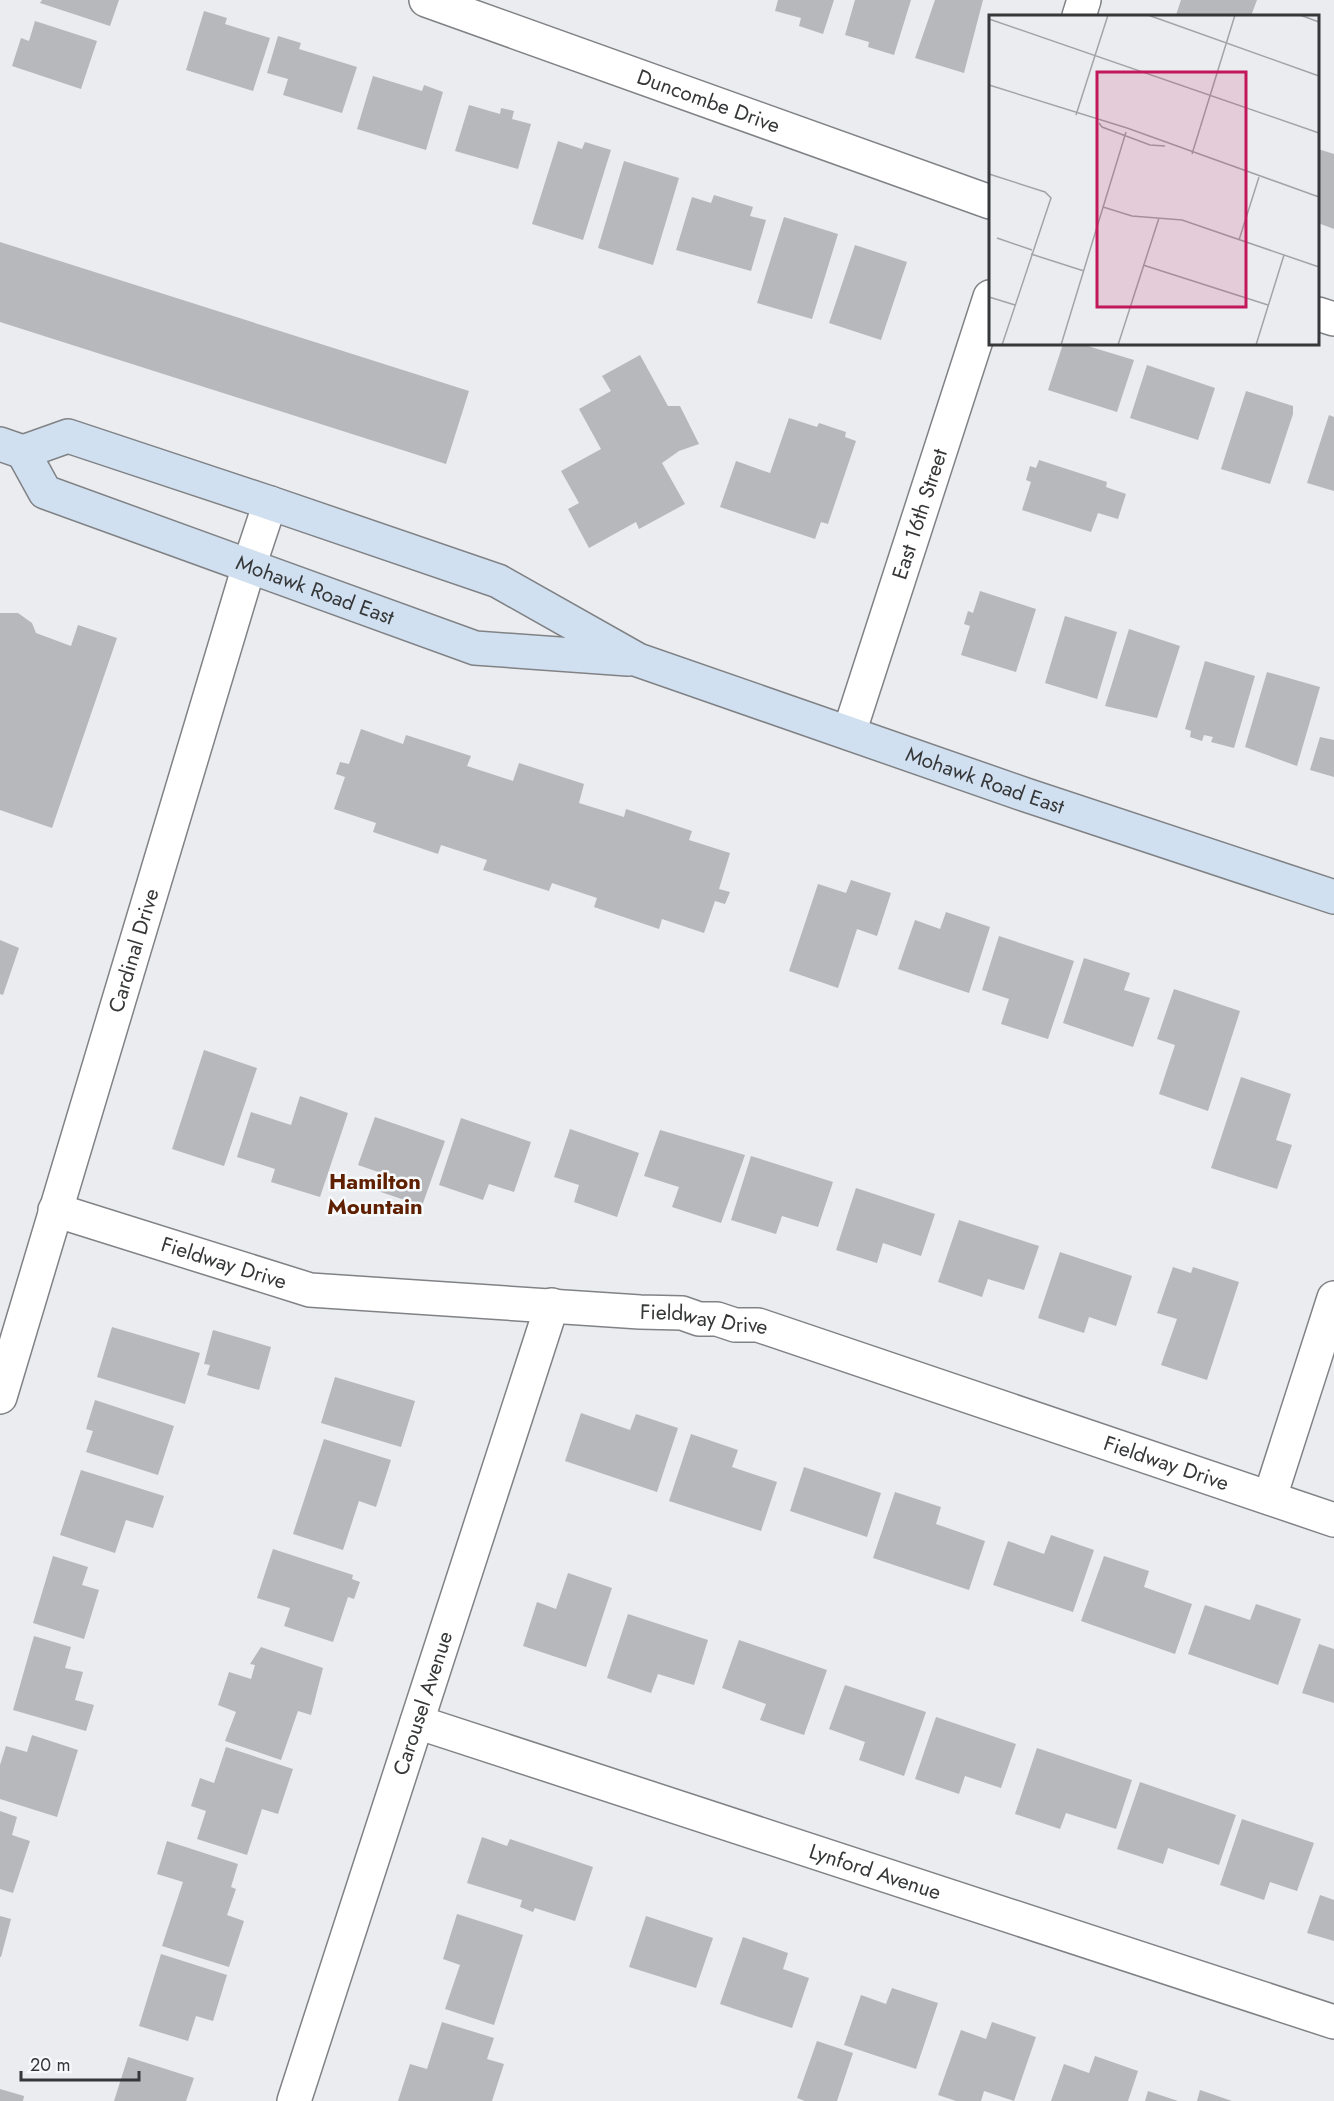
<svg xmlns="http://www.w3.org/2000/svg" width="1334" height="2101" font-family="Jost,sans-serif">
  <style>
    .building { fill: #b6b8bb }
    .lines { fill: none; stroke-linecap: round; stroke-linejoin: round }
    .minor-casing { stroke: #808285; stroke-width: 36 }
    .secondary-casing { stroke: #808285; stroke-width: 36 }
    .minor { stroke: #fff; stroke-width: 33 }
    .secondary { stroke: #d1e0f0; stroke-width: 33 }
    .labels { text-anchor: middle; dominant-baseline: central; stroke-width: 5; stroke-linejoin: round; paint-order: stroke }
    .street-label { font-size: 21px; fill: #363738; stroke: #f7fafd }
    .neighbourhood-label { font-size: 22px; font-weight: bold; fill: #5f2000; stroke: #f7fafd }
    .inset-road { fill: none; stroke: #a2a4a6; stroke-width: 1.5 }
    .view { fill: #c2185b; fill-opacity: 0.15; stroke: #c2185b; stroke-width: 3 }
    .inset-edge { fill: none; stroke: #363738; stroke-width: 3 }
  </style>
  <rect width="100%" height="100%" fill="#eaecef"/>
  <path class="building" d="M42,0H119L110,26L40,3Z
    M778,0H834L823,34L799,26L801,18L775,11Z
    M855,0H911L894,55L868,47L869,42L845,35Z
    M935,0H983L964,73L915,58Z
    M1181,0H1257L1251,16H1182L1176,15Z
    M204,11L227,18L225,24L270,38L253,91L186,70Z
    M35,21L97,41L81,89L12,66L21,38L29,41Z
    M278,36L301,43L299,49L357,67L342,113L283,95L288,79L267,73Z
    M373,76L422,91L424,85L443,92L426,150L357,129Z
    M469,105L500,114L501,108L514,111L512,119L531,124L518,169L455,151Z
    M558,141L582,149L585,142L611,150L583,240L532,224Z
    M1318,149L1334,154V229L1318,223Z
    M624,161L679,178L653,265L598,248Z
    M714,195L753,207L750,216L766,220L751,271L676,250L692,197L711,203Z
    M784,217L838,234L812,319L757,303Z
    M0,242L469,391L446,464L0,322Z
    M855,245L907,262L881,340L829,323Z
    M1063,344H1081L1134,360L1117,412L1048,390Z
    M640,355L668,406H680L699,444L679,451L662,463L685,504L639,529L636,522L589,548L568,509L579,503L561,471L601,449L579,409L611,391L602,376Z
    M1147,365L1215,388L1198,440L1130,418Z
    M1246,391L1293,406V414L1270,484L1221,469Z
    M1329,415L1334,417V491L1307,483Z
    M789,418L817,427L819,423L846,432L845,437L856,441L828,524L821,522L815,539L720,507L736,461L770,473Z
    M1039,460L1107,482L1106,487L1126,494L1118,519L1098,513L1091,532L1022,510L1031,482L1026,480L1030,466L1036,468Z
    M980,591L1036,609L1016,672L961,655L970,626L964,624L968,611L973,613Z
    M0,613H18L32,623L36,633L71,646L78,625L117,638L52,828L0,810Z
    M1065,616L1117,632L1097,699L1045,683Z
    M1129,629L1180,646L1157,718L1105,706Z
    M1205,661L1255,676L1234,748L1211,742L1213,737L1204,735L1202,741L1190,737L1191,731L1185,729Z
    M1267,672L1320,687L1297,766L1245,747Z
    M361,729L403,744L406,735L471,756L467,766L513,781L519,763L584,784L579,803L624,817L626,809L692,831L689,840L730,853L719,889L730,892L725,904L715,901L704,933L662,919L659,929L594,907L597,898L552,883L549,891L483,870L487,860L441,845L438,854L373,832L376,823L334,809L345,777L336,774L340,762L349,764Z
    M1320,737L1334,740V777L1310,770Z
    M851,880L891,893L877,936L857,929L838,988L789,971L818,884L846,893Z
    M946,912L990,927L969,993L898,969L915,920L940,929Z
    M999,936L1074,961L1048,1039L1001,1024L1009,999L982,990Z
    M0,940L19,948L3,995L0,994Z
    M1084,958L1130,973L1124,990L1150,998L1133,1047L1063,1023Z
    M1174,989L1240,1011L1208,1111L1159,1094L1175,1045L1157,1039Z
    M204,1050L257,1068L224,1166L172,1149Z
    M1241,1077L1291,1094L1276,1140L1292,1145L1277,1189L1211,1168Z
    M300,1096L348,1113L320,1197L271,1182L275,1169L237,1157L251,1112L291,1125Z
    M375,1117L445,1141L422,1206L378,1191L384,1174L358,1165Z
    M461,1118L531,1142L514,1192L489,1184L483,1200L439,1185Z
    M570,1129L639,1153L617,1217L574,1202L579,1185L554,1177Z
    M660,1130L745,1155L721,1223L672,1207L679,1187L644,1176Z
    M751,1156L833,1182L818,1227L782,1216L776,1234L731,1220Z
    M856,1188L935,1214L921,1256L883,1243L877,1263L836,1250Z
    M959,1220L1039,1246L1024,1290L988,1279L982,1297L938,1282Z
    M1060,1252L1132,1276L1116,1326L1089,1317L1084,1333L1038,1318Z
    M1173,1267L1191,1273L1193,1267L1239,1282L1207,1380L1161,1365L1177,1319L1157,1313Z
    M112,1327L200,1353L185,1404L97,1377Z
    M213,1330L271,1347L259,1390L207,1375L210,1365L204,1364Z
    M335,1377L415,1401L401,1447L321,1423Z
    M95,1400L174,1426L158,1475L86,1452L93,1431L86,1429Z
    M581,1413L630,1430L636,1414L678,1428L657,1492L565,1461Z
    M691,1434L738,1450L732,1467L777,1482L761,1531L669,1501Z
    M324,1439L391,1460L376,1507L359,1501L343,1550L293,1534Z
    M804,1467L881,1493L867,1537L790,1511Z
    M81,1470L164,1496L153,1528L126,1520L115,1553L60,1535Z
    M895,1492L941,1507L936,1524L985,1541L969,1590L873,1558Z
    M1051,1535L1094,1550L1073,1612L993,1585L1008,1541L1044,1554Z
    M273,1549L353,1575L352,1579L360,1582L354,1599L348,1597L333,1642L284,1626L290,1608L257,1598Z
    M53,1556L88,1567L82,1585L99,1590L84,1639L33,1623Z
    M1104,1556L1149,1571L1144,1587L1192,1604L1175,1654L1081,1621Z
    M568,1573L612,1588L586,1667L523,1646L537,1602L556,1609Z
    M1256,1604L1301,1619L1278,1685L1188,1654L1205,1605L1250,1620Z
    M628,1614L708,1640L694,1685L658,1674L651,1693L607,1678Z
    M34,1636L71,1647L65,1668L83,1672L75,1700L94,1705L86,1731L13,1710Z
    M739,1640L827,1670L804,1735L760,1720L766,1704L722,1688Z
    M1319,1644L1334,1649V1703L1302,1693Z
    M261,1647L323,1668L311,1715L298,1711L281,1760L225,1741L236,1712L218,1705L229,1672L251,1679L255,1665L250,1664Z
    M845,1685L926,1712L904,1776L859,1760L865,1742L829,1729Z
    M936,1717L1016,1744L1001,1788L965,1776L959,1794L915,1779Z
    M32,1735L78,1750L57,1817L0,1799V1765L6,1746L27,1752Z
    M226,1747L293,1769L278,1814L262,1809L247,1855L197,1839L206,1811L191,1806L200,1778L214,1783Z
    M1037,1748L1132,1780L1116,1829L1066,1813L1060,1829L1015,1814Z
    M1140,1782L1236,1815L1219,1865L1168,1848L1163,1864L1117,1849Z
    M0,1811L17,1817L12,1835L30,1841L13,1893L0,1889Z
    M1242,1819L1314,1843L1297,1891L1270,1882L1264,1900L1220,1885Z
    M482,1837L507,1846L510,1839L593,1867L575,1921L535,1908L533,1912L520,1907L522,1900L467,1883Z
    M167,1841L238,1864L231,1887L236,1889L227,1915L244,1921L229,1967L162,1946L183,1882L157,1874Z
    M1320,1895L1334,1900V1941L1307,1933Z
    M457,1914L523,1935L494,2025L445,2009L460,1965L443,1959Z
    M0,1916L11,1919L1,1957H0Z
    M646,1916L713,1938L696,1988L629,1967Z
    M743,1937L788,1953L783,1969L809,1978L792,2028L720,2004Z
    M161,1954L227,1975L213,2021L196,2016L188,2041L139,2026Z
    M892,1988L938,2003L916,2069L844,2045L861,1995L886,2004Z
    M442,2022L494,2038L487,2059L504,2064L492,2101H398L410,2064L427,2069Z
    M992,2022L1036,2037L1014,2101L984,2091L981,2101H956L938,2095L961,2030L986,2039Z
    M817,2041L853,2053L837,2101H805L797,2098Z
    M1095,2056L1138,2071L1128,2101H1051L1064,2064L1089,2073Z
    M128,2057L194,2078L186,2101H114Z
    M0,2089L24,2096L23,2101H0Z
    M1200,2090L1232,2101H1197Z
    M1148,2091L1178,2101H1145Z"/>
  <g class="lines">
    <g class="minor-casing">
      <g id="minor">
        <path id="s1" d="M426,0L990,202"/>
        <path d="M1079,16L1084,0"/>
        <path d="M1318,314L1334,319"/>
        <path id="s2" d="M849,733L990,297"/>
        <path id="s3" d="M55,1210L310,1290L640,1312L682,1313L699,1319H717L735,1325H758L1334,1520"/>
        <path id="s4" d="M0,1397L249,566L270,503"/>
        <path d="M1270,1497L1334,1298"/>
        <path id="s5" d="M417,1722L1334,2022"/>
        <path id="s6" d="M294,2101L552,1305"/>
      </g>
    </g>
    <g class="secondary-casing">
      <g id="secondary">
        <path id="s7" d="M0,444L23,452L68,436L270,503L498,581L638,660L1026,795L1334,897"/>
        <path id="s8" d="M23,452L45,492L475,648L628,659"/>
      </g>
    </g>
    <use href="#minor" class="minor"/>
    <use href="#secondary" class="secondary"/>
  </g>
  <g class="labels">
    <g class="street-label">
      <text stroke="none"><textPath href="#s1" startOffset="300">Duncombe Drive</textPath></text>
      <text stroke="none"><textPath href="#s2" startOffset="230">East 16th Street</textPath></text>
      <text stroke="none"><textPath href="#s8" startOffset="333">Mohawk Road East</textPath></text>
      <text stroke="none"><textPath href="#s7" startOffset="1054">Mohawk Road East</textPath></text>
      <text stroke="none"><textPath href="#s4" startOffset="466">Cardinal Drive</textPath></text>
      <text stroke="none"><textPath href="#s3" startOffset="177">Fieldway Drive</textPath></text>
      <text stroke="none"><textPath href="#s3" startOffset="663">Fieldway Drive</textPath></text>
      <text stroke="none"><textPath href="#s3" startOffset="1149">Fieldway Drive</textPath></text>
      <text stroke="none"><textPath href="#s6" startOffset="418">Carousel Avenue</textPath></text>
      <text stroke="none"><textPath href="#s5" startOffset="482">Lynford Avenue</textPath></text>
    </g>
    <g class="neighbourhood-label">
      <text x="375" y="1181">Hamilton<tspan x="375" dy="25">Mountain</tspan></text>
    </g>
  </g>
  <g transform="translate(989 15)">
    <rect width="330" height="330" fill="#eaecef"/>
    <path class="inset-road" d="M159,0L330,61M311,0L330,7M0,4L330,118M0,70L138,113L330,182M87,100L119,0M110,108L113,112L161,130L176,131M203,139L246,0M0,159L56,177L62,183L13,330M114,192L143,201L193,205L330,252M8,223L43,235M250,225L270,162M42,239L95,256M154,250L279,290M0,282L26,290M72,330L137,117M129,330L170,203M267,330L295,240"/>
    <path class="view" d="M108,57H257V292H108Z"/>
    <rect width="330" height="330" class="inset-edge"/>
  </g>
  <path d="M21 2071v9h118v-9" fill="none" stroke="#363738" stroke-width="3"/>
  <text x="30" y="2071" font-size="18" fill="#363738" stroke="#f7fafd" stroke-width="4.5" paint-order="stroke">20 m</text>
</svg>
